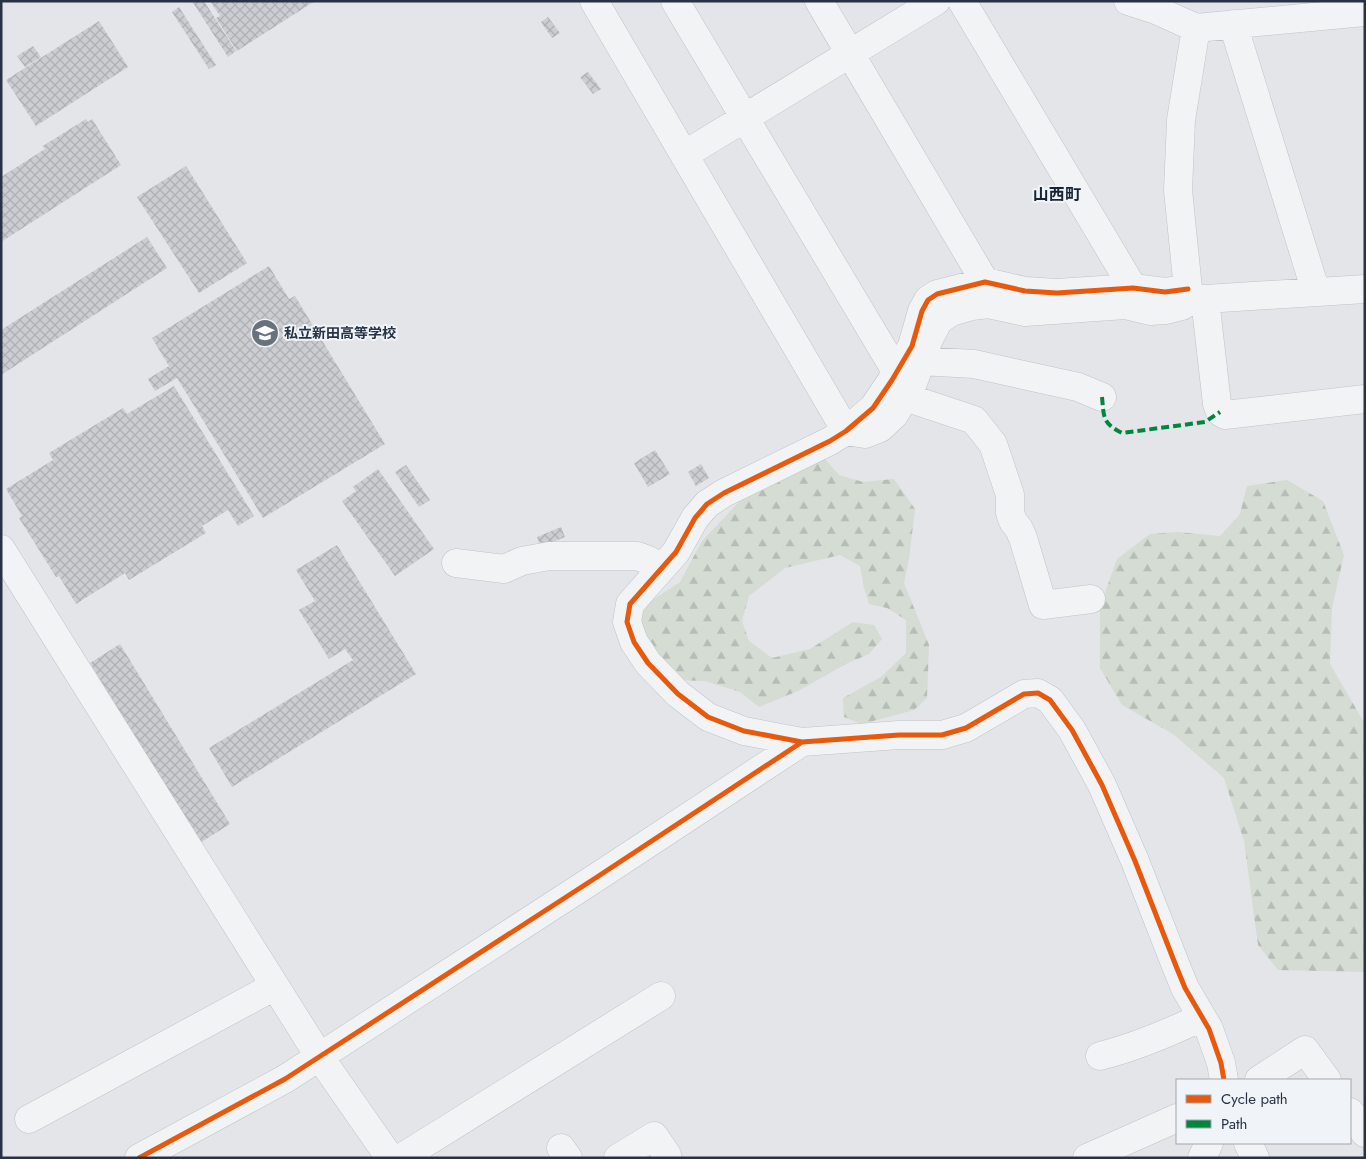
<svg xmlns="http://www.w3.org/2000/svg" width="1366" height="1159" font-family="Jost,'Noto Sans JP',sans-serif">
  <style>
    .forest { fill: url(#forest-firs) }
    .building { fill: url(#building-cross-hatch) }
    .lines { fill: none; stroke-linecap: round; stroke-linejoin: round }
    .minor-casing { stroke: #c1c3c6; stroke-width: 29 }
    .minor { stroke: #f2f3f4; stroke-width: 28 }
    .quiet { stroke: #00873e; stroke-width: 4; stroke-dasharray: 8 4; stroke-linecap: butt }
    .cycleway-casing { stroke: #f0f4f8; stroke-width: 8 }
    .cycleway { stroke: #e8590c; stroke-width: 5 }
    .labels { text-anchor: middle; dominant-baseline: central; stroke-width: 4; stroke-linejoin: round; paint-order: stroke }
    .poi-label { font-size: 14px; font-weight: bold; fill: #273344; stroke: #f0f4f8; text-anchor: start }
    .quarter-label { font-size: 16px; font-weight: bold; fill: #192435; stroke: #f0f4f8 }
  </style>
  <defs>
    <pattern id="forest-firs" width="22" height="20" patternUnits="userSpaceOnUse" patternTransform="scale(1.25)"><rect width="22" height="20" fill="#d4dcd3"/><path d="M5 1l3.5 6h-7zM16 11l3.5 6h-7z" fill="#b6bdb6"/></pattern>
    <pattern id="building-cross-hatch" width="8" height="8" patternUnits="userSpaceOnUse" patternTransform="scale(1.25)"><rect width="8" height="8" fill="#cbcdd1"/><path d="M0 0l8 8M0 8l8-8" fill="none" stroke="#aeb0b5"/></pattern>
  </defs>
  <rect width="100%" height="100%" fill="#e3e5e8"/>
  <path class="forest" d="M824,458L839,475L863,482L894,479L915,509L909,559L904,583L929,645L927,698L914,710L862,724L844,717L843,698L881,677L906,653V620L887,608L869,604L864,588L860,566L840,555L785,568L749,596L742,621L749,641L772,658L810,649L853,622L874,625L882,639L869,654L846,664L798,691L759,707L740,692L705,681L674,680L652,659L638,618L651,601L680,582L702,541L739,502Z
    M1287,480L1323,501L1344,555L1332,608L1330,664L1365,724V972L1278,970L1258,945L1244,841L1224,778L1173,734L1122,705L1100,668V607L1117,559L1150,534L1178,532L1220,536L1240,514L1247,486Z"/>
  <path class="building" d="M192,1H204L236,51L228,57Z
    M210,1H315L237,51L216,18L220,16Z
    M179,7L216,65L209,69L172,12Z
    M548,17L560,33L552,38L541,22Z
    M99,21L128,67L36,126L6,80Z
    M33,46L41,57L25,67L17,56Z
    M588,72L601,89L593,94L580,77Z
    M86,119L88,122L92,119L121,165L1,242V177L45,149L43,146Z
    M186,166L247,263L199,293L137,197Z
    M147,237L167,268L1,375V330Z
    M269,266L289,299L295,296L385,444L263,518L177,378L155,391L148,379L169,366L152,338Z
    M174,386L254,516L238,526L228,510L202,526L206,533L129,580L125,573L76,604L59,576L56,577L19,518L22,516L6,489L53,460L49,453L123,408L127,414Z
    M655,450L670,474L648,487L634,463Z
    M701,464L709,478L696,486L688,472Z
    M406,465L430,500L419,507L395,472Z
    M378,469L434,549L395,576L342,501L356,491L353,487Z
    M561,527L565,537L541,547L537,537Z
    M337,545L416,674L232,787L209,748L353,660L345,649L329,659L299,610L315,601L296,570Z
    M120,644L230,824L200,843L90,663Z"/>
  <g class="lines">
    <g class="minor-casing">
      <path id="minor" d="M594,1L846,431L865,434L880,428L894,415L913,383L929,339L939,320L951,312L972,306L988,304L1025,312L1125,305L1150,311L1166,310L1182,306L1193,298
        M675,1L897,373
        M819,1L985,282
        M962,1L1133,288
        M1128,1L1156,10L1196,28L1365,12
        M1233,24L1316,292
        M1196,28L1181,120L1178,190L1188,289L1194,298L1205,299L1365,289
        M684,155L936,1
        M1205,299L1217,404L1220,412L1225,415L1365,399
        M921,361L974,364L1078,387L1102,397
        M905,397L974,420L993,444L1010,495V513L1013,521L1019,529L1023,538L1043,605L1091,599
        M1,549L275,986L319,1056L390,1158
        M456,563L504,569L522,561L549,556H637L648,560L662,568
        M802,742L744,731L708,717L678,694L648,663L634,642L627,622L630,604L676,552L695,518L707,504L724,493L830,441L846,431L873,408L892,380L912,346L922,311L928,300L937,294L985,282L1025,291L1057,293L1133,288L1165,292L1188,289
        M1100,1056C1136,1047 1169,1033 1202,1017
        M1259,1080L1305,1050L1327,1080
        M1350,1112L1365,1133
        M29,1119L275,986
        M1248,1143L1255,1158
        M561,1148L568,1158
        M139,1158L285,1079L597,877L802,742L899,735H942L966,728L1024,694L1038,693L1050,700L1072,730L1102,785L1135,861L1176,966L1185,988L1209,1029L1221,1063L1224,1080
        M401,1158L661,996
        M618,1158L654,1136L667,1155
        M1087,1158L1177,1118
        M1202,1158L1209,1143"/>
    </g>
    <use href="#minor" class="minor"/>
    <path class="quiet" d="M1102,397C1104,417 1102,423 1122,433L1205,422L1220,412"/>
    <g class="cycleway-casing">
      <path id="cycleway" d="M802,742L744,731L708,717L678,694L648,663L634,642L627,622L630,604L676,552L695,518L707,504L724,493L830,441L846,431L873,408L892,380L912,346L922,311L928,300L937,294L985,282L1025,291L1057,293L1133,288L1165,292L1188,289
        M139,1158L285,1079L597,877L802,742L899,735H942L966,728L1024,694L1038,693L1050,700L1072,730L1102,785L1135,861L1176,966L1185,988L1209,1029L1221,1063L1224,1080"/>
    </g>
    <use href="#cycleway" class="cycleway"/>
  </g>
  <defs>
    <g id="school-disc" transform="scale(1.4375)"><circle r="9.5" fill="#69717d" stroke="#f0f4f8"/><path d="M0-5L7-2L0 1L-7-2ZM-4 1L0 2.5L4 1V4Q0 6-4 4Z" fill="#fff"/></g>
  </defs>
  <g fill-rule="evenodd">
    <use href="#school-disc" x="265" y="333"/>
  </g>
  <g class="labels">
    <g class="poi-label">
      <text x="284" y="333">私立新田高等学校</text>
    </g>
    <g class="quarter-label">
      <text x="1057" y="194">山西町</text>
    </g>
  </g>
  <rect width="1366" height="1159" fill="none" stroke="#273344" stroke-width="5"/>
  <rect x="1176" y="1079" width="175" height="65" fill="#f0f4f8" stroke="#a0a7b0"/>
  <rect x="1186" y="1095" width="25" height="8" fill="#e8590c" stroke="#a0a7b0"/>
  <text x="1221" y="1104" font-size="15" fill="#273344">Cycle path</text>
  <rect x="1186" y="1120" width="25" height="8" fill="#00873e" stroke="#a0a7b0"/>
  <text x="1221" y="1129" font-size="15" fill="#273344">Path</text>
</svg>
